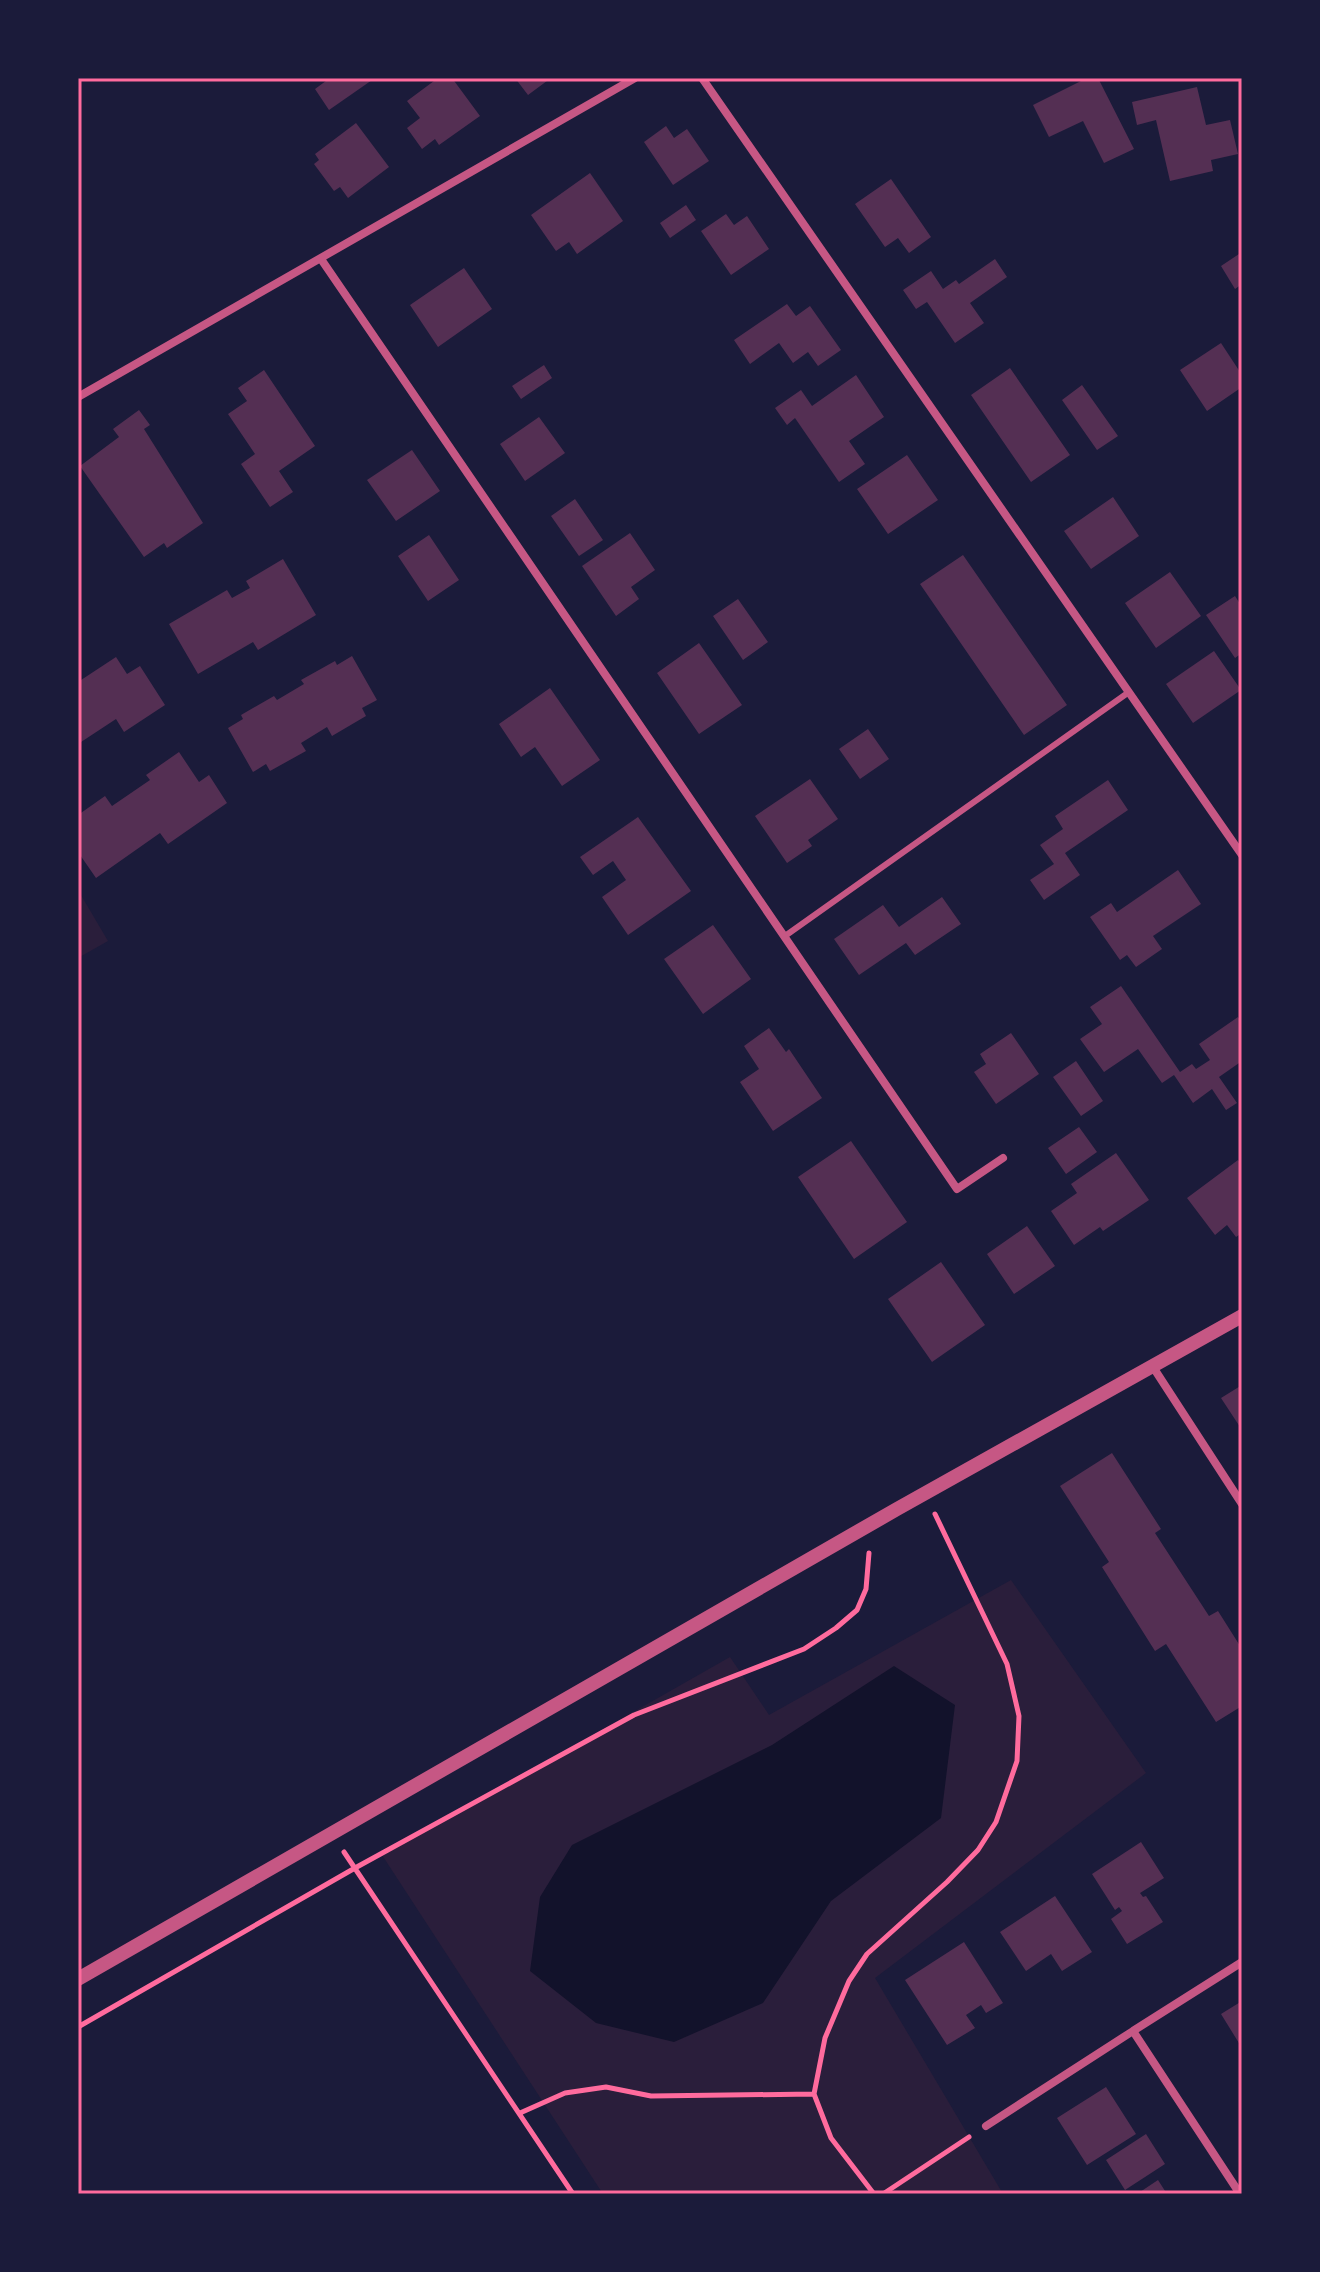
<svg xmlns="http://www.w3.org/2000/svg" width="1320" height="2272" font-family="Poppins,sans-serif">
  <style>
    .green { fill: #2a1e3b }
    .water { fill: #12122b }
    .building { fill: #542f53 }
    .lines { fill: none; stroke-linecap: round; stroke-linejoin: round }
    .path { stroke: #ff6b9d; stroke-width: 5 }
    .service { stroke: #c65784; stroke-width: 6 }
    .minor { stroke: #c65784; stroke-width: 8 }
    .tertiary { stroke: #c65784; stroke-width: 14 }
    .neatline { fill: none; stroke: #ff6b9d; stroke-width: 3 }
  </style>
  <rect width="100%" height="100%" fill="#1b1b3a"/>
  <path class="green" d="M78,890L108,941L78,958Z
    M1011,1580L1146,1773L875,1978L1003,2194H603L382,1855L730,1657L769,1715Z"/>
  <path class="water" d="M894,1666L955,1705L941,1818L831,1901L763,2003L674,2042L596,2023L530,1971L540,1897L572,1845L772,1745Z"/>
  <path class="building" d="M330,78H375L329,110L315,89Z
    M438,78H452L480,116L439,145L435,139L422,149L407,128L420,118L407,101Z
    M515,78H551L528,95Z
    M1087,78H1098L1134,149L1104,163L1083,121L1049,137L1033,105Z
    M1197,87L1206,125L1230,120L1238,154L1211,160L1213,171L1170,181L1156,120L1137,125L1132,102Z
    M356,123L389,167L348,198L340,187L334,191L314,164L319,160L315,154Z
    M666,126L674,138L687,129L709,161L673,185L644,142Z
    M590,173L623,221L577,254L569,242L556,251L531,215Z
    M891,179L931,237L909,253L898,238L885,247L855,204Z
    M686,205L696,220L670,238L660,223Z
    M726,214L734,225L747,216L769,249L731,275L701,231Z
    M1242,252V284L1235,289L1221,266Z
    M995,259L1007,277L970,303L984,323L955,343L927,302L916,309L903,290L931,271L943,289L956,280L959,284Z
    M464,268L492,309L438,347L410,305Z
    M787,304L796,316L810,306L841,350L818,366L808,352L793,363L779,343L750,364L734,340Z
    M1221,343L1242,375V387L1207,411L1180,370Z
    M544,365L552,378L521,399L512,386Z
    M1010,368L1070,455L1031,482L971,395Z
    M264,370L315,446L279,471L293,492L270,507L241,464L255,454L228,414L247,401L238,388Z
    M856,375L884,417L849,441L865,464L839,482L795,418L787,425L775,408L801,390L812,406Z
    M1082,385L1118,436L1097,450L1062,400Z
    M139,410L150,425L144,429L203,523L167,548L164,543L144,557L80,466L119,437L113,429Z
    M539,417L565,453L525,481L500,444Z
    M412,450L440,491L396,521L367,480Z
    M907,455L938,500L888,534L857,489Z
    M1113,497L1139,536L1091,569L1064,531Z
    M575,499L603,540L579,556L551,516Z
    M630,533L655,570L631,587L639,599L616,616L582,566Z
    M429,535L459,580L428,601L398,556Z
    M963,555L1067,705L1024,735L920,584Z
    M283,559L316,615L258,650L253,642L198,674L169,624L227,590L232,598L250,588L246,581Z
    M1170,572L1201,616L1156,648L1125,603Z
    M1235,596L1242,607V653L1235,658L1206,615Z
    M738,599L768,642L743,660L713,616Z
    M699,643L742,705L699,734L657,673Z
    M1214,651L1241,690L1193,723L1166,684Z
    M352,656L377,700L362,708L366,716L332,736L327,727L301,743L306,751L270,771L266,764L253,772L228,728L243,719L241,715L274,696L277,700L304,684L301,680L335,661L337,665Z
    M116,657L127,674L140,666L165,705L124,732L116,719L78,744V682Z
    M550,688L600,760L562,786L535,747L521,757L499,724Z
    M868,729L889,759L860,779L839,749Z
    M179,752L199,782L209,775L227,803L168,844L160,833L96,878L78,852V815L105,796L112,806L150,780L146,775Z
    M810,779L838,819L808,840L812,846L787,863L755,816Z
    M1108,780L1128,810L1065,853L1080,875L1044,900L1030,880L1054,864L1040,845L1063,829L1055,816Z
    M638,817L691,891L628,935L602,897L626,880L613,861L593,875L580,857Z
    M1178,870L1201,904L1153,936L1162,949L1136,967L1127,955L1120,960L1090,917L1111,903L1117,912Z
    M942,897L961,924L915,955L906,943L859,975L834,939L883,905L899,927Z
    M713,925L751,979L703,1014L664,959Z
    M1121,986L1180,1072L1192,1064L1196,1069L1210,1060L1199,1044L1238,1017L1242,1023V1061L1219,1077L1237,1103L1226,1110L1212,1089L1193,1103L1174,1075L1162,1083L1138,1049L1104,1072L1080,1039L1102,1024L1090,1007Z
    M769,1028L786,1052L789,1049L822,1098L773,1131L740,1082L759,1069L744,1046Z
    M1011,1033L1039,1074L996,1104L974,1072L986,1064L980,1054Z
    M1076,1061L1103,1101L1081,1116L1053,1077Z
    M1079,1127L1097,1152L1066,1174L1048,1148Z
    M851,1141L907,1222L854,1259L798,1177Z
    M1116,1153L1149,1200L1103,1231L1100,1227L1074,1245L1051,1211L1077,1193L1071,1184Z
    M1238,1160L1242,1166V1233L1236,1237L1227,1225L1215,1235L1187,1198Z
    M1027,1226L1055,1266L1014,1294L987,1254Z
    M941,1262L985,1325L932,1362L888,1299Z
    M1242,1385V1430L1221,1398Z
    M1112,1453L1161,1529L1155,1533L1209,1616L1218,1611L1242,1649V1706L1216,1722L1166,1644L1155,1651L1102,1567L1109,1562L1060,1486Z
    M1141,1842L1164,1878L1140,1893L1143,1897L1146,1896L1163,1922L1127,1944L1111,1919L1122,1911L1119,1907L1115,1910L1092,1874Z
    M1055,1896L1092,1952L1062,1971L1051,1954L1026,1971L1000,1932Z
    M964,1942L1003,2003L986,2013L981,2005L966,2015L975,2028L947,2045L905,1980Z
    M1242,2001V2048L1221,2014Z
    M1106,2087L1136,2134L1087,2165L1057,2118Z
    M1146,2134L1165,2164L1125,2190L1106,2160Z
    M1158,2180L1167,2194H1137Z"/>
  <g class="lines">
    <path class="path" d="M344,1852L573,2194
      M78,2027L355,1868L634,1715L804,1649L836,1628L857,1610L866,1589L869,1553
      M814,2094L825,2038L849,1981L867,1954L947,1882L978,1850L996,1822L1017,1761L1019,1716L1007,1664L935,1514
      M520,2113L565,2093L606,2087L651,2096L814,2094L831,2138L874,2194
      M883,2194L969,2137"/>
    <path class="service" d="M785,936L1129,692"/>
    <path class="minor" d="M702,78L1242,855
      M321,259L957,1189L1003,1158
      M78,397L635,78
      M1153,1367L1242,1504
      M986,2126L1133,2031
      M1240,2194L1133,2031L1242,1962"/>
    <path class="tertiary" d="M78,1979L897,1509L1242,1316"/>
  </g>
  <rect width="1320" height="2272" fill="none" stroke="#1b1b3a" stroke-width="160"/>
  <rect x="80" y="80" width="1160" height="2112" class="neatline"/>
</svg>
